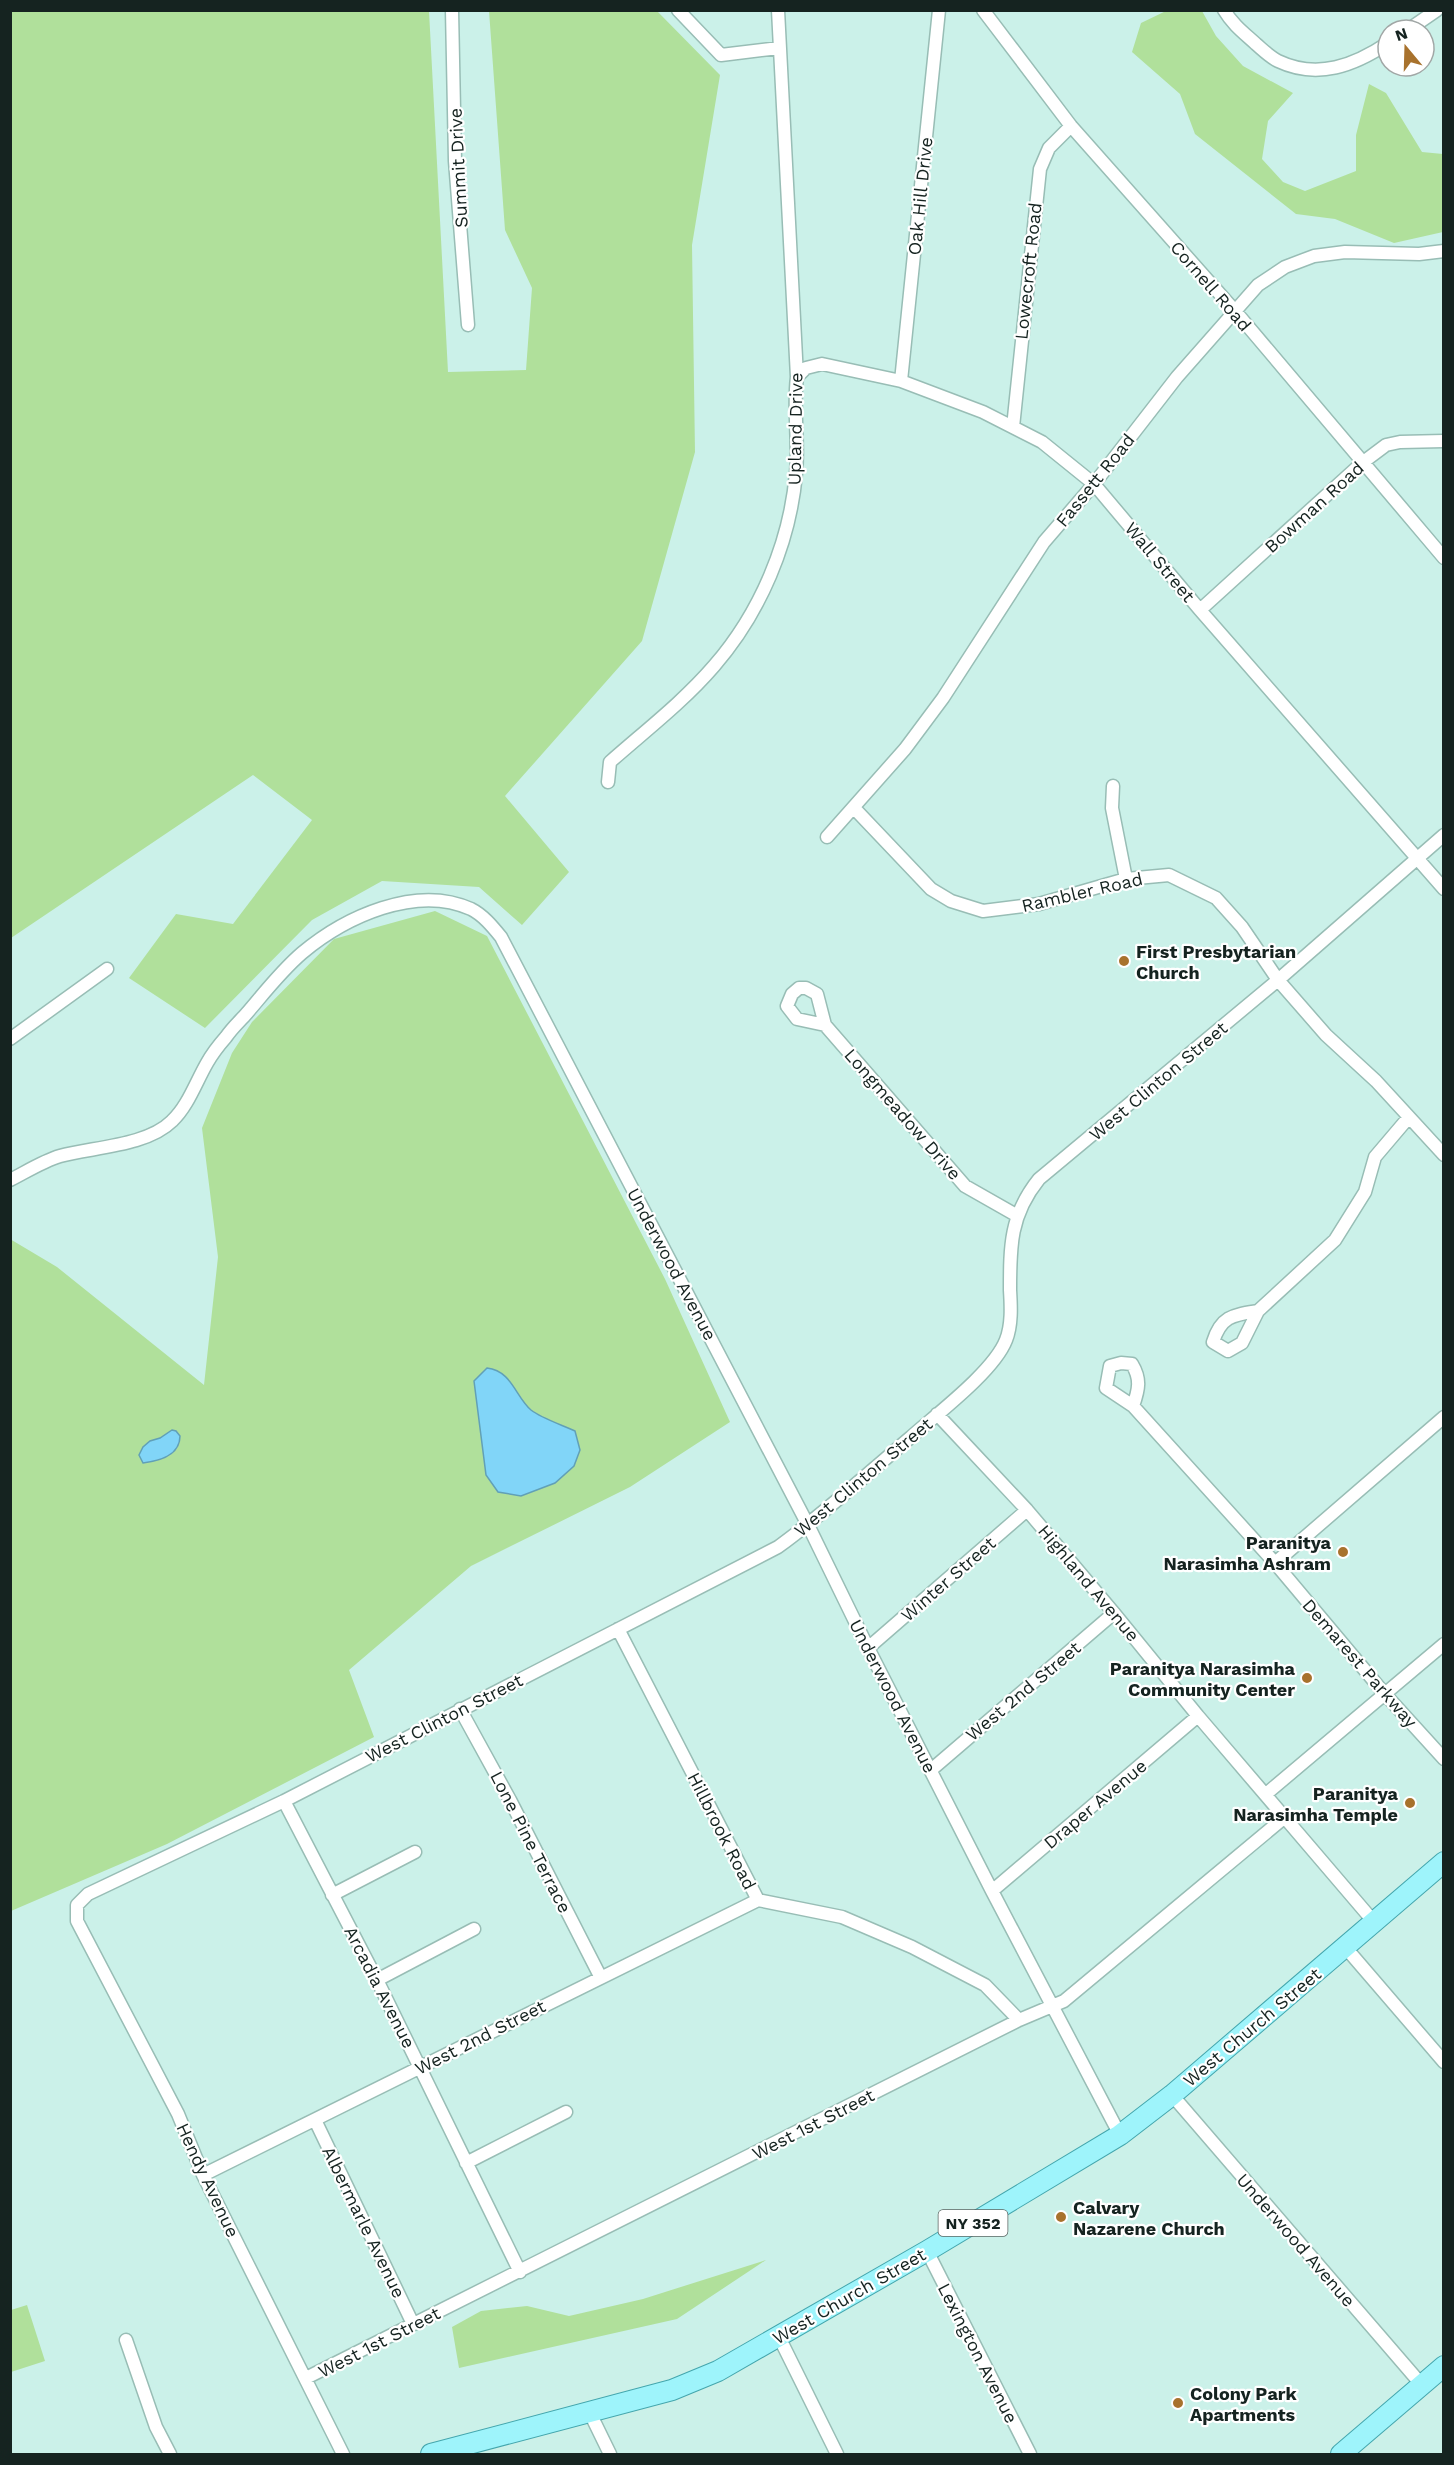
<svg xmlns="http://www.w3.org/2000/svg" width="1454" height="2465" font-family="'Work Sans',sans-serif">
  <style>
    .green { fill: #b0e09b }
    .water { fill: #81d5f8; stroke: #61a0b7; stroke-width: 1.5 }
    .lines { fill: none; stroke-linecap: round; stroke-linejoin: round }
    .street-casing { stroke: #98bdb5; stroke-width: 15 }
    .primary-casing { stroke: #44a6ad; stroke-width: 22 }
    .street { stroke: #fff; stroke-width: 12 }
    .primary { stroke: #9ef4fb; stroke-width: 20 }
    .poi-dot { fill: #a8722d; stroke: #fff; stroke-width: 2 }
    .labels { text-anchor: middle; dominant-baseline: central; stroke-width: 4.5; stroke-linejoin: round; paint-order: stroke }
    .shield { fill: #fff; stroke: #5b6563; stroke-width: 1.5 }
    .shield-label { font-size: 16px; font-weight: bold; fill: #152320 }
    .street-label { font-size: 18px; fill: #152320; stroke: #fff }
    .poi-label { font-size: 18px; font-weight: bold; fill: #152320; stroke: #fff; text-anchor: start }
  </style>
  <rect width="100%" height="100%" fill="#cbf1e9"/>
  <path class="green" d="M11,10L429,11L448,372L526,370L532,288L505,230L489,11H657L720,75L692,245L695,452L642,641L505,796L569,872L522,925L479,887L382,881L312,920L205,1028L129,978L176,914L233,924L312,820L253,775L11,938Z
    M1168,10L1202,11L1216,36L1243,66L1293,93L1268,121L1262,159L1283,182L1305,191L1356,171V135L1369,84L1386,93L1422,152L1443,154V232L1394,243L1335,219L1296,214L1195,134L1180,94L1132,52L1141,23Z
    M435,911L487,936L665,1279L730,1422L630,1487L471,1566L349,1670L374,1737L167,1844L11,1911L10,1239L57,1267L204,1385L218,1257L202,1128L232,1053L252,1022L334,939Z
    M766,2260L677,2319L459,2368L452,2327L481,2311L527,2306L569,2316L643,2299Z
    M27,2305L45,2361L11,2372V2310Z"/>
  <path class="water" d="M487,1368C512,1371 515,1396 531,1410C541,1418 562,1425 575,1431L580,1450L574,1466L555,1483L521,1496L498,1492L486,1475L474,1381Z
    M172,1430L176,1431L180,1436C180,1456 159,1461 143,1463L139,1455L143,1447L150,1441L160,1438Z"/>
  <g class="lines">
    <g class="street-casing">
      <path id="street" d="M452,10L455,161L468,325
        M678,10L721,55L779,48
        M983,10L1071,126L1235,311L1444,558
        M1224,10C1233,25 1244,33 1256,44C1263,50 1270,57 1278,61C1318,80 1355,65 1388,43
        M1408,30L1437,10
        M797,377L806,368L822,364L901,381L983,412L1042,442L1094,484L1200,610L1444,889
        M901,381L939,10
        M1013,427L1040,169L1049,148L1071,126
        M1200,610L1362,463L1386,445L1400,442L1444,441
        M608,782L610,762C645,731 683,702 714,666C760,613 790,543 796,473C799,441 793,409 797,377L778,10
        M1113,786L1112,808L1126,879
        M854,808L931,889L951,901L983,911L1039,904L1126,879L1169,875L1216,898L1242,927L1278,980L1326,1035L1376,1081L1444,1155
        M827,837L905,749L943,698L1044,542L1094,484L1177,377L1258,285L1285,267L1314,256L1345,252L1419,254L1444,251
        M799,988H806L817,994L825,1025L797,1019L787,1006L792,994Z
        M825,1025L965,1186L1016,1215
        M10,1039L107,969
        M10,1180C26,1172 43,1161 60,1156C93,1147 147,1146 172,1121C188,1106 196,1082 207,1063C212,1054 219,1045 226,1037C232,1028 240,1021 247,1013C265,992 281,971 302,953C345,917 416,884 471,909C483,915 492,926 501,937L808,1525L868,1648L992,1891L1120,2135
        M1258,1311L1335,1240L1365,1192L1375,1157L1409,1117
        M1258,1311L1242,1343L1228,1351L1213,1342C1221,1316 1233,1315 1258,1311Z
        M1121,1363L1132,1364C1141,1379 1139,1389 1133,1406L1106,1388L1110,1366Z
        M1133,1406L1275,1563L1384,1693L1444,1759
        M937,1414L1027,1510L1114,1613L1198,1716L1374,1922
        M1275,1563L1444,1417
        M618,1629L758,1900L842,1917L912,1947L985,1985L1019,2020
        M868,1648L1027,1510
        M460,1709L510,1800L600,1976
        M931,1770L1114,1613
        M1266,1794L1444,1644
        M284,1801L377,1980L520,2272
        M992,1891L1198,1716
        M332,1895L415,1852
        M1346,1948L1444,2062
        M377,1980L474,1929
        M1172,2095L1421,2384
        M315,2120L413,2324
        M466,2163L566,2112
        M203,2175L758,1900
        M927,2251L1030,2454
        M779,2337L837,2454
        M126,2340L156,2427L170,2454
        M306,2378L1019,2020L1064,2001L1285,1817
        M589,2411L610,2454
        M343,2454L203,2175L178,2114L77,1921V1905L88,1894L284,1801L778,1547C825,1513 867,1474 911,1437C937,1414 994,1371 1006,1340C1012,1325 1011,1306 1010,1290C1010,1246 1010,1215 1039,1179L1278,980L1444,835"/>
    </g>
    <g class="primary-casing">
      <path id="primary" d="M431,2454L672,2390L718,2371L927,2251L1120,2135L1172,2095L1444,1862
        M1341,2454L1444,2366"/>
    </g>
    <use href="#street" class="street"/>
    <use href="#primary" class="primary"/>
  </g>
  <g class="poi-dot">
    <circle cx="1124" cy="961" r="6"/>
    <circle cx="1343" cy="1552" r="6"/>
    <circle cx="1307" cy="1678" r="6"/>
    <circle cx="1410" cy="1803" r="6"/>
    <circle cx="1061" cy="2217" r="6"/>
    <circle cx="1178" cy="2403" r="6"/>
  </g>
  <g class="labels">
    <rect class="shield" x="938.5" y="2210" width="69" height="26" rx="4.5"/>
    <g class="shield-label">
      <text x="973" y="2223">NY 352</text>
    </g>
    <g class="street-label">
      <text transform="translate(458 168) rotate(-93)">Summit Drive</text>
      <text transform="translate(920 196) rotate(-84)">Oak Hill Drive</text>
      <text transform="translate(1028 271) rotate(-84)">Lowecroft Road</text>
      <text transform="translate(1211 286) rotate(49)">Cornell Road</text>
      <text transform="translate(795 429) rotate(-89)">Upland Drive</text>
      <text transform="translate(1095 480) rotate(-51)">Fassett Road</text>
      <text transform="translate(1314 507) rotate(-42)">Bowman Road</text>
      <text transform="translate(1160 562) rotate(50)">Wall Street</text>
      <text transform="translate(1082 892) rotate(-13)">Rambler Road</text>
      <text transform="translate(1158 1081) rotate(-40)">West Clinton Street</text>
      <text transform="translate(903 1114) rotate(49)">Longmeadow Drive</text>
      <text transform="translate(672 1264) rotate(62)">Underwood Avenue</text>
      <text transform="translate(863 1477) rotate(-40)">West Clinton Street</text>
      <text transform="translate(948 1579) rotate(-41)">Winter Street</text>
      <text transform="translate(1089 1583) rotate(50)">Highland Avenue</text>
      <text transform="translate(1360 1663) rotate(49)">Demarest Parkway</text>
      <text transform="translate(1023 1691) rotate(-40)">West 2nd Street</text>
      <text transform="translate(893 1696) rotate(63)">Underwood Avenue</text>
      <text transform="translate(444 1718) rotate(-27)">West Clinton Street</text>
      <text transform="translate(1095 1804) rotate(-40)">Draper Avenue</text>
      <text transform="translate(722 1831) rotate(63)">Hillbrook Road</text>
      <text transform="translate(531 1842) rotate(63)">Lone Pine Terrace</text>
      <text transform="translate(380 1987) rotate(63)">Arcadia Avenue</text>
      <text transform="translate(1252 2027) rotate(-40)">West Church Street</text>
      <text transform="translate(480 2037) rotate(-27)">West 2nd Street</text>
      <text transform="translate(813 2124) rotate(-27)">West 1st Street</text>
      <text transform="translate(208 2180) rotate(65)">Hendy Avenue</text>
      <text transform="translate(364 2222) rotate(64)">Albermarle Avenue</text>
      <text transform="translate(1296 2240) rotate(49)">Underwood Avenue</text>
      <text transform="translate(849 2296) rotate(-30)">West Church Street</text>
      <text transform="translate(379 2342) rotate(-27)">West 1st Street</text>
      <text transform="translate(978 2353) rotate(63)">Lexington Avenue</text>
    </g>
    <g class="poi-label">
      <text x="1136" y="951">First Presbytarian<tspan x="1136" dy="21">Church</tspan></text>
      <text x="1331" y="1542" text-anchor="end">Paranitya<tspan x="1331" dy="21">Narasimha Ashram</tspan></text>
      <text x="1295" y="1668" text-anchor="end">Paranitya Narasimha<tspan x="1295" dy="21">Community Center</tspan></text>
      <text x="1398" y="1793" text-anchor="end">Paranitya<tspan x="1398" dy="21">Narasimha Temple</tspan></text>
      <text x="1073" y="2207">Calvary<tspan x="1073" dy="21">Nazarene Church</tspan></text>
      <text x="1190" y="2393">Colony Park<tspan x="1190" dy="21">Apartments</tspan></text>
    </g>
  </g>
  <rect width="1454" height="2465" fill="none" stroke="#152320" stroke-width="24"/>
  <g transform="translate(1406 48) rotate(341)"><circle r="28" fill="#ffffff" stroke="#a1a7a6" stroke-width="1.5"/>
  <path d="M0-4.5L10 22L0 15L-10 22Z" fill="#a8722d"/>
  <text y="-9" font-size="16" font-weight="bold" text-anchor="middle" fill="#152320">N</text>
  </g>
</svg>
